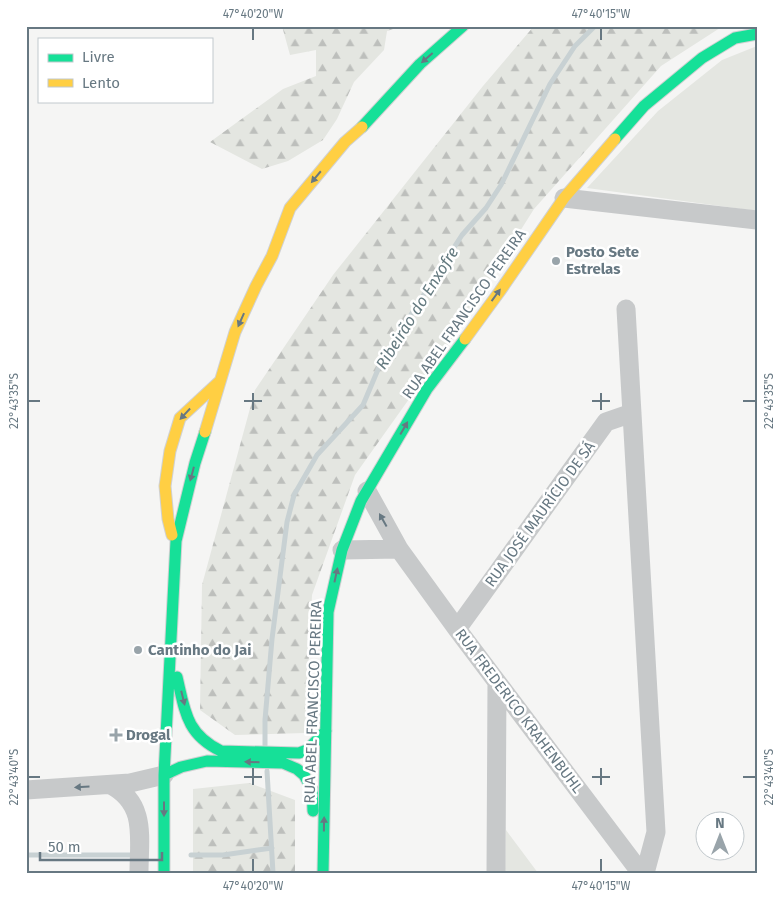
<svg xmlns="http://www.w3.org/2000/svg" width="783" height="899" font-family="'Fira Sans',sans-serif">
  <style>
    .forest { fill: url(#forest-firs) }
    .park { fill: #e4e6e1 }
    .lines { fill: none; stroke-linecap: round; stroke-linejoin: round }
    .stream { stroke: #c8d1d3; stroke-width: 5 }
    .fast-casing { stroke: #d0d1d2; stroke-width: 13 }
    .slow-casing { stroke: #d0d1d2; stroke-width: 13 }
    .street { stroke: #c7c9ca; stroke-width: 19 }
    .fast { stroke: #16e098; stroke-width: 11 }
    .slow { stroke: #ffcf43; stroke-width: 11 }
    .oneway { fill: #677882 }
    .ticks { fill: none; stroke: #677882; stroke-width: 2 }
    .poi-dot { fill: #99a4aa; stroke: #fff; stroke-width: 2 }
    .labels { text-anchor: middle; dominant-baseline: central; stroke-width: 5; stroke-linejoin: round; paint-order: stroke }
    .poi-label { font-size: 15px; font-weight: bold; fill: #677882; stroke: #fff; text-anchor: start }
    .street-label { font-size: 15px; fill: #677882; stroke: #fff }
    .water-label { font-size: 16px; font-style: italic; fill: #63797f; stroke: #fff }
    .neatline { fill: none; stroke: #677882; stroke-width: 2 }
    .ticks-label { font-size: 12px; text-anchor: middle; fill: #677882 }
  </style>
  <defs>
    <pattern id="forest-firs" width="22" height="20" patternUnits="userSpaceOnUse" patternTransform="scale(1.25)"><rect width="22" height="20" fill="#e4e6e1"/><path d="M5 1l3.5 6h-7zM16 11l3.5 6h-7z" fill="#bdbfbc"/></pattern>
  </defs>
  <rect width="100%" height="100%" fill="#f5f5f4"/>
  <path class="forest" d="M282,26H402L387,31L384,50L354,82L337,119L323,140L288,161L262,169L210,142L283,89L316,76V50L290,55Z
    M534,26H723L661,66L534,209L456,333L355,475L312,595L305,733L235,735L200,710L202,585L255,390L333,275L483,86Z
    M249,783L295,800V873H193V789Z"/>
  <path class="park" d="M757,46V211L587,188L658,111L722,60Z
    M506,830L538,873H505Z"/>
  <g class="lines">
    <path class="stream" d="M265,745V720L272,639L287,522L294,495L317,455L363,405L382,360L462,235L486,208L501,185L550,84L575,46L595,26
      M267,771L273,873
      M26,855H130
      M191,855H223L272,848"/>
    <g class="fast-casing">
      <path id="fast" d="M362,127L420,64L463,26
        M615,139L644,106L702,58L735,38L757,34
        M177,677C185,711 186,734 221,751L299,753L307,750L326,731
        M164,775L181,767L207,761L283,763L297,769L304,775L312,789L313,811
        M164,873V775L176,541L195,463L205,432
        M323,873L328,612L342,550L361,501L427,389L465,339"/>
    </g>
    <g class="slow-casing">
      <path id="slow" d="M465,339L500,291L564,198L615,139
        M205,432L235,332L256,286L272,256L290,208L345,142L362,127
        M172,535L168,519L165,486L170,451L180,418L220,381"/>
    </g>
    <path class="street" d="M564,198L757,220
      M626,309L656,832L645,873
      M367,491L399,549L457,629L641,873
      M342,550L399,549
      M457,629L606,422L632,413
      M111,785C147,804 139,838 139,873
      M26,790L130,783L164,775
      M496,873L497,682"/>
    <use href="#fast" class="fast"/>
    <use href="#slow" class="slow"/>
  </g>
  <defs><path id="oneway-solid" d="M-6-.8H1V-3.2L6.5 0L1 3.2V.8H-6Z" transform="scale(1.25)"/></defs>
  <g class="oneway">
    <use href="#oneway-solid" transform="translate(427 58) rotate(139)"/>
    <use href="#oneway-solid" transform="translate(316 177) rotate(130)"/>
    <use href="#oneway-solid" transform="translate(496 295) rotate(-54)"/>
    <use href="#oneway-solid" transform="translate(241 320) rotate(114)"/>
    <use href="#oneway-solid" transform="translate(185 414) rotate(133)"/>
    <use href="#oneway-solid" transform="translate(404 428) rotate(-60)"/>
    <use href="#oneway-solid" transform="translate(192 474) rotate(105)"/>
    <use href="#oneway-solid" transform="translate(383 520) rotate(-119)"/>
    <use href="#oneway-solid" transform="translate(336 575) rotate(-78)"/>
    <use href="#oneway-solid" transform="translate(183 698) rotate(76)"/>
    <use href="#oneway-solid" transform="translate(252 762) rotate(-178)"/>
    <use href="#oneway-solid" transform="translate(82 787) rotate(177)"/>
    <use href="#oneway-solid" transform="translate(164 809) rotate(90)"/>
    <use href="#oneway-solid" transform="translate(324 824) rotate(-89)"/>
  </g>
  <path class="ticks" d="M253,28V40M601,28V40M253,393V410M601,393V410M28,401H40M244,401H262M592,401H610M743,401H756M253,768V785M601,768V785M28,777H40M244,777H262M592,777H610M743,777H756M253,859V872M601,859V872"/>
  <g class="poi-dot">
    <circle cx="556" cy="261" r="5"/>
    <circle cx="138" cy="650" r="5"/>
    <path d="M113.5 727.5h5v5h5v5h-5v5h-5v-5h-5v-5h5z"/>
  </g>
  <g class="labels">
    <g class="poi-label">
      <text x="566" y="252">Posto Sete<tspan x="566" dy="17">Estrelas</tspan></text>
      <text x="148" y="650">Cantinho do Jai</text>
      <text x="126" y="735">Drogal</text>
    </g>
    <g class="street-label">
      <text transform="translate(464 314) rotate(-55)">RUA ABEL FRANCISCO PEREIRA</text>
      <text transform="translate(540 514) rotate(-54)">RUA JOSÉ MAURÍCIO DE SÁ</text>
      <text transform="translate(313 702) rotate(-88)">RUA ABEL FRANCISCO PEREIRA</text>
      <text transform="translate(519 711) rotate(53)">RUA FREDERICO KRAHENBUHL</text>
    </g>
    <g class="water-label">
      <text transform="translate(417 308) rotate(-58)">Ribeirão do Enxofre</text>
    </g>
  </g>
  <rect width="783" height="899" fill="none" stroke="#ffffff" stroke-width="55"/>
  <rect x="38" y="38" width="175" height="65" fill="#ffffff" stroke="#c2c9cd"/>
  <rect x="48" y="54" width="25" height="8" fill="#16e098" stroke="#c2c9cd"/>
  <text x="82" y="62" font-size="15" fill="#677882">Livre</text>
  <rect x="48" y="79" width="25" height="8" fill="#ffcf43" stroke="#c2c9cd"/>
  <text x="82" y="88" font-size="15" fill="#677882">Lento</text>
  <g transform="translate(720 836)"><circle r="24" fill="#ffffff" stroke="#c2c9cd"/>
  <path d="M0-4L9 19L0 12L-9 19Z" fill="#99a4aa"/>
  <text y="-8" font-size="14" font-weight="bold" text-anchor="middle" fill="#677882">N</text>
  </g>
  <path d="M40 852v8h122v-8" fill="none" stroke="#677882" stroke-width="2.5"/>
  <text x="48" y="852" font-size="15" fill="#677882" stroke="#ffffff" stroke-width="4" paint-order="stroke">50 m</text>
  <rect x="28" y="28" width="728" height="844" class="neatline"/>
  <g class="ticks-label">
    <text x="253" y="18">47°40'20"W</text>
    <text x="601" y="18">47°40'15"W</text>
    <text transform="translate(14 401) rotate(-90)" y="4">22°43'35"S</text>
    <text transform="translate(769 401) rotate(-90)" y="4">22°43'35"S</text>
    <text transform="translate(14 777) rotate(-90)" y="4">22°43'40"S</text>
    <text transform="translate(769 777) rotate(-90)" y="4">22°43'40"S</text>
    <text x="253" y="890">47°40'20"W</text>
    <text x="601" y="890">47°40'15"W</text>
  </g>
</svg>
